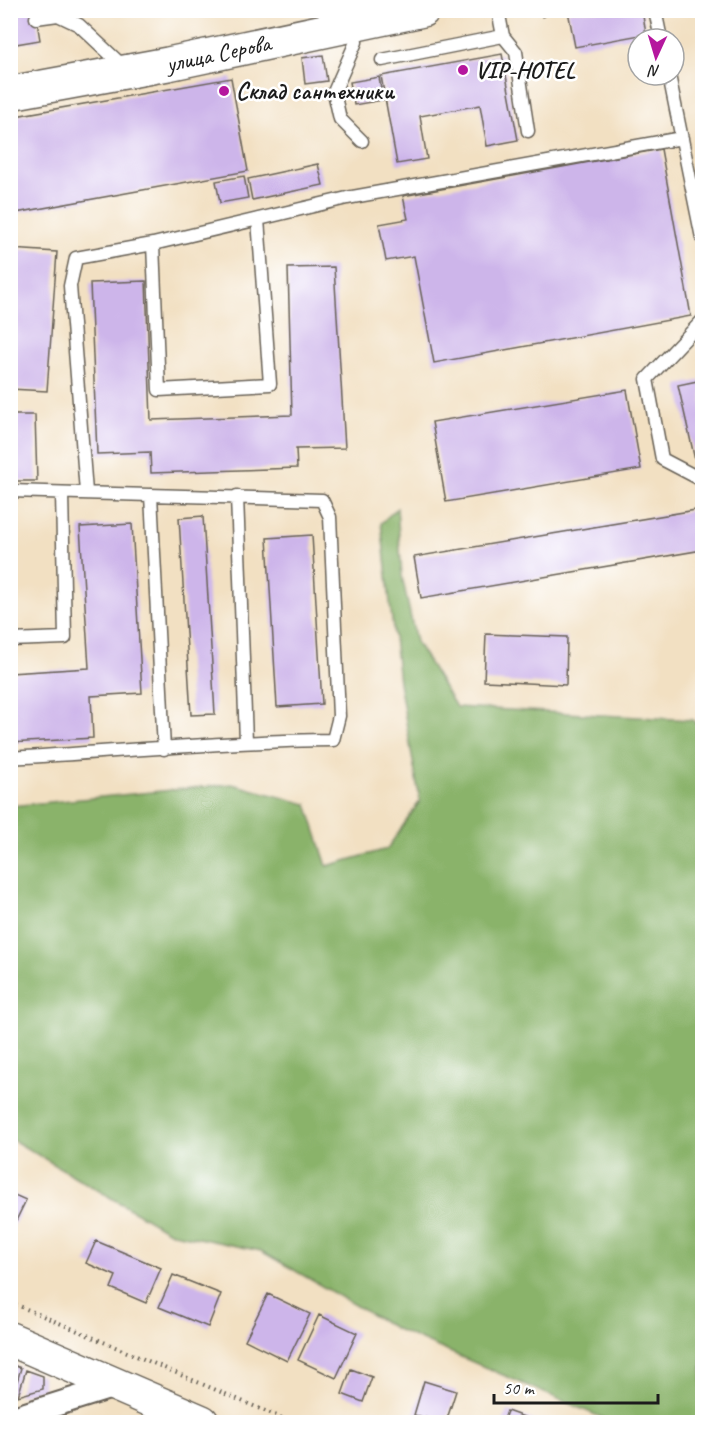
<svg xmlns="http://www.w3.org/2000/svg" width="713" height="1433" font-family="Caveat,sans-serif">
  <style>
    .forest { fill: #8ab36a; stroke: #536843; stroke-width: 1.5 }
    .building { fill: #cdb5ea }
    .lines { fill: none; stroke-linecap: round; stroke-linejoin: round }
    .lane-casing { stroke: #676156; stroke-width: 15 }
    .street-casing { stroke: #676156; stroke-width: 26 }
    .secondary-casing { stroke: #676156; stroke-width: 36 }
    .path { stroke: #676156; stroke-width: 4; stroke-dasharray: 1.5 4.5; stroke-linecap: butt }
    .lane { stroke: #fff; stroke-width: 12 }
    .street { stroke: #fff; stroke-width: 22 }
    .secondary { stroke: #fff; stroke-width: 33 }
    .poi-dot { fill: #b5179e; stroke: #fff; stroke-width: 2 }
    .labels { text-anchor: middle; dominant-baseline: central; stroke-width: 5; stroke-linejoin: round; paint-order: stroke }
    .street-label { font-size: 24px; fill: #1c1c1c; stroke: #fff }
    .poi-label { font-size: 24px; font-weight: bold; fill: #1c1c1c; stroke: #fff; text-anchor: start }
  </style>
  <rect width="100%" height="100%" fill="#fff"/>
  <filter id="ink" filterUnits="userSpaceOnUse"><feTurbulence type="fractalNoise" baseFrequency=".0167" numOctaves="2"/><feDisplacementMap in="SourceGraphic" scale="12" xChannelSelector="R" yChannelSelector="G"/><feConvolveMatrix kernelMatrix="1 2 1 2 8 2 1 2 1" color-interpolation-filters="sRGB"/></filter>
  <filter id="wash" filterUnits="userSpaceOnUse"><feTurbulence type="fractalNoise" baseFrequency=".008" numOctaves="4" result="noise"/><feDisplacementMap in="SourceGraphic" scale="24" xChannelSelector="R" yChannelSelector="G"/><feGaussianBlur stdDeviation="1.35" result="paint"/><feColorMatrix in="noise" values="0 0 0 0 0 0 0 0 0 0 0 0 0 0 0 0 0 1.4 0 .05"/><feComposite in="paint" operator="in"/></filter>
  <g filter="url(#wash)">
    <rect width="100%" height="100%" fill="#f2e0c2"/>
    <path class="forest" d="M397,508L402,576L416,642L456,707L693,720L702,732V1422H612L396,1329L261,1251L169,1232L11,1139V806L232,784L307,804L327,866L387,849L420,801L399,682L381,523Z"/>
    <g id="blocks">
      <path class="building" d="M10,10H35L40,40L10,45Z
        M642,10L646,34L575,47L568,11Z
        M502,54L518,140L487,146L480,105L420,116L427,159L397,164L381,76Z
        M323,55L327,81L305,84L302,58Z
        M379,77L383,100L354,105L350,82Z
        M231,78L248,171L10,214V117Z
        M661,149L691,316L434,363L414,256L386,261L379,224L408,219L403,196Z
        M318,164L323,185L252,200L248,179Z
        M244,176L248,198L220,203L216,181Z
        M10,249L57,252L47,391L10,389Z
        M334,267L345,448L296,449L297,468L151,473L150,452L97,454L90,283L146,281L151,420L292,415L288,268Z
        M702,380V468L697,469L678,385Z
        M627,390L641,469L446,502L432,422Z
        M10,415H35L37,481H10Z
        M702,509V550L421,598L414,557Z
        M203,516L215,714L191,715L179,518Z
        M132,524L142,693L91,696L93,738L10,743V673L89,668L80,527Z
        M312,535L322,704L277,707L267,538Z
        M486,634L567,637L566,685L484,681Z
        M10,1193L26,1200L10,1233Z
        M96,1241L161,1268L146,1303L111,1288L116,1276L86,1263Z
        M173,1275L221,1294L208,1327L159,1307Z
        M268,1294L310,1314L287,1361L245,1340Z
        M319,1315L357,1333L336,1378L298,1360Z
        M10,1364L21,1368L14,1392L10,1394Z
        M351,1369L372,1377L363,1402L342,1394Z
        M26,1370L43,1376V1389L18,1396Z
        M424,1381L456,1391L446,1422L414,1415Z
        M507,1411L538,1422H503Z"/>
    </g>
  </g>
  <g filter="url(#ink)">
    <use href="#blocks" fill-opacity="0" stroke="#676156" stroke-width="1.5"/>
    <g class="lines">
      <g class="lane-casing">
        <path id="lane" d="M498,10L503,36L516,52L528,131
          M655,10L661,39
          M36,18L58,15L79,25L126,69
          M353,26L356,42L334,92L340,119L362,141
          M382,60L503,36
          M669,75L702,238
          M258,219L270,384L159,390L153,244L347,198L682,138
          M702,321L647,379L662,459L702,480
          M10,491L322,500L330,517L339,716L333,740C225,741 118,752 10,758
          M86,492L70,286L76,258L153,244
          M151,495L164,749
          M237,496L246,741
          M10,640L65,638L62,493"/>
      </g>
      <g class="street-casing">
        <path id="street" d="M10,1419L118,1385"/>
      </g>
      <g class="secondary-casing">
        <g id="secondary">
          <path id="s1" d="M10,93L168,64L423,10"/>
          <path d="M10,1339L202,1422"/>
        </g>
      </g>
      <path class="path" d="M542,10L544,20
        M10,1302L291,1422"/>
      <use href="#lane" class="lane"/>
      <use href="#street" class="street"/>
      <use href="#secondary" class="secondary"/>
    </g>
  </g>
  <g class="poi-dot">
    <circle cx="463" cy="70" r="6"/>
    <circle cx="224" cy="91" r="6"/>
  </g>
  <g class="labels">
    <g class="street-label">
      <text stroke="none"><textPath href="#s1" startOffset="212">улица Серова</textPath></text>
    </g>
    <g class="poi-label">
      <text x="475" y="70">VIP-HOTEL</text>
      <text x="236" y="91">Склад сантехники</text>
    </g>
  </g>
  <rect width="713" height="1433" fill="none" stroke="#fff" stroke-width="36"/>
  <g transform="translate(656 57) rotate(184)"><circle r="28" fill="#ffffff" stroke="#a4a4a4" stroke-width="1.5"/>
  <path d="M0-4.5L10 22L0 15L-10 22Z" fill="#b5179e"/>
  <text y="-9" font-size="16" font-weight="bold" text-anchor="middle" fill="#1c1c1c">N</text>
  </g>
  <path d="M494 1394v9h164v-9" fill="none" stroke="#1c1c1c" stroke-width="3"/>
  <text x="503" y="1394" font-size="18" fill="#1c1c1c" stroke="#ffffff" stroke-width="4.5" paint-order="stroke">50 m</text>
</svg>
